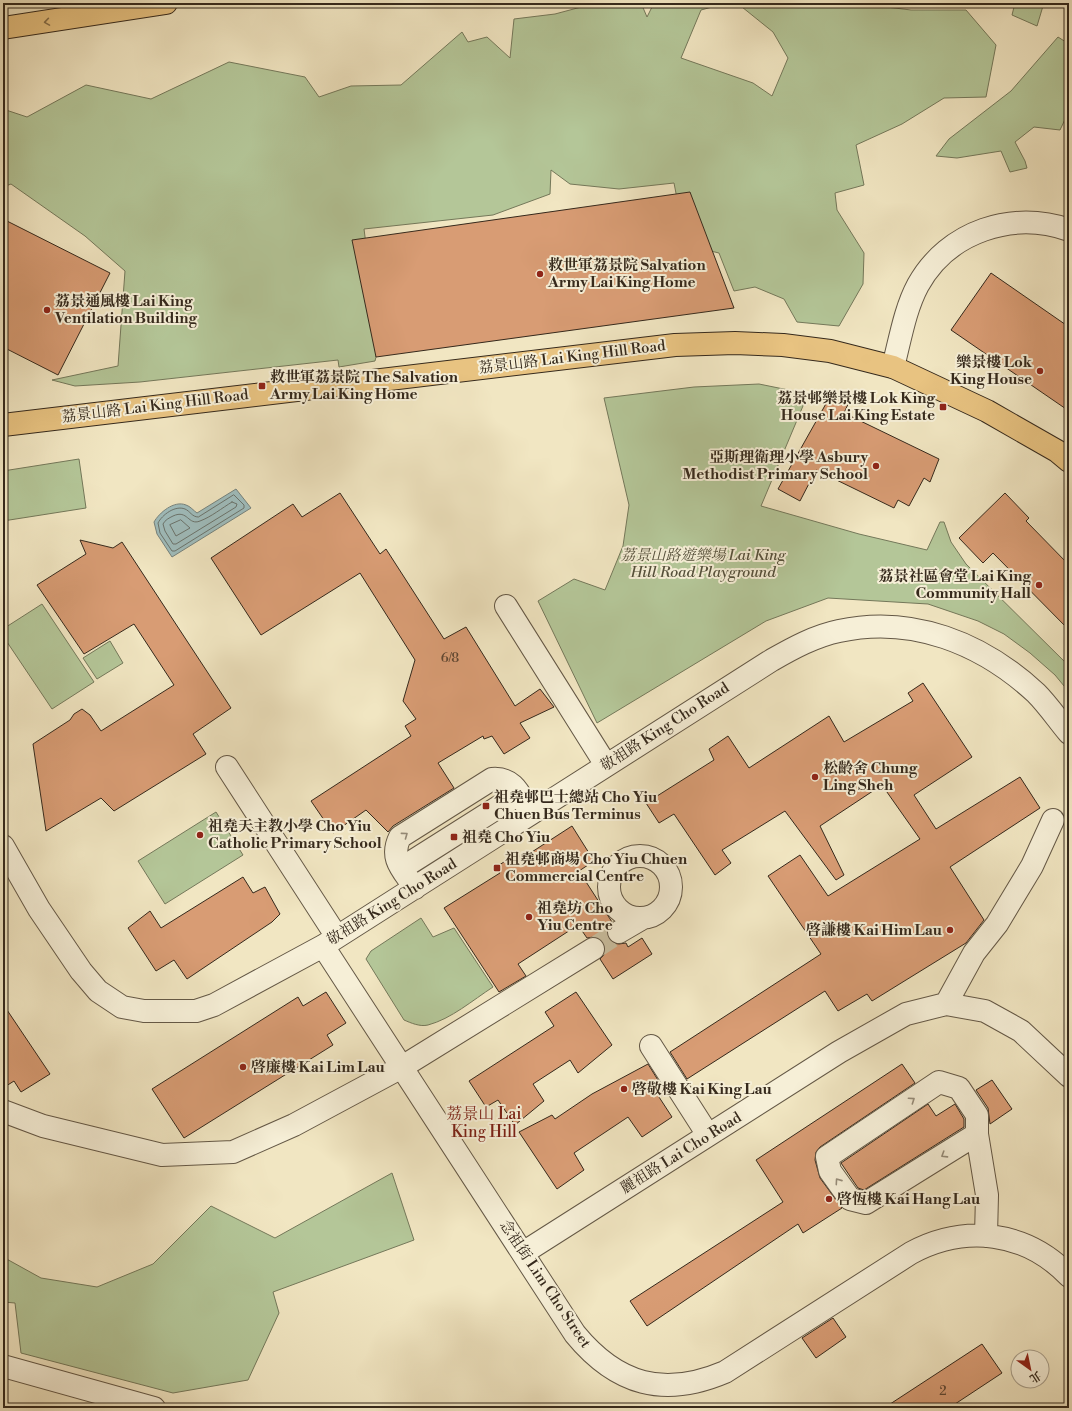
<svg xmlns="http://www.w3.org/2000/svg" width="1072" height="1411" font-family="'Libre Bodoni','Noto Serif TC',serif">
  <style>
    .green { fill: #b4c698; stroke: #74785a }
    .water { fill: #9fbdbd; stroke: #75827d }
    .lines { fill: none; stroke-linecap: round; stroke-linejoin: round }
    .shore { stroke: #6a736c; stroke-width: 1 }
    .building { fill: #d89c74; stroke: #35291c }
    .minor-tunnel { stroke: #cbc0a1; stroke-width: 22; stroke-dasharray: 22 11; stroke-linecap: butt }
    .minor-casing { stroke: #645846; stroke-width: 24 }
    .major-casing { stroke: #35291c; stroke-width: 24 }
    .highway-casing { stroke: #35291c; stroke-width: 24 }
    .minor { stroke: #f6efd7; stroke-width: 22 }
    .major { stroke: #e8c381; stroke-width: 22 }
    .highway { stroke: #e8c381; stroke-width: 22 }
    .oneway { stroke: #866e49 }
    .oneway2 { stroke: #968c7a }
    .poi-dot { fill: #8f2418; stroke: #f6efd7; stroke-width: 1.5 }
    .labels { text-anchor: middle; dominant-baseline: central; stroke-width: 4; stroke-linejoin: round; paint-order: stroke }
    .number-label { font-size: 13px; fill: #5e4632 }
    .poi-label { font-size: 15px; font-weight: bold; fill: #35291c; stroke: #f6efd7; text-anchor: start }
    .street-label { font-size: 15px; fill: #35291c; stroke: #f6efd7 }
    .park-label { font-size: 15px; font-style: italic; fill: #55503b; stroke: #f6efd7 }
    .neighbourhood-label { font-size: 16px; fill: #7a1f14; stroke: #f6efd7 }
  </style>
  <rect width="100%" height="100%" fill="#f1e6c2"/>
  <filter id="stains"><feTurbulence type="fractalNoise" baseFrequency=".005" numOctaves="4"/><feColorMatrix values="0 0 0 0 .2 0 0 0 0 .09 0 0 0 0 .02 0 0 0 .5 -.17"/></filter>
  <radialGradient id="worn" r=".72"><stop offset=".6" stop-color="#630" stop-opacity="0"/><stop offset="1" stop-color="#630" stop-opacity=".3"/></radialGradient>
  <path class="green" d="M596,3H641L647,17L654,3H727L701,10L681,58L753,83L772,96L788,58L773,32L737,3H854L911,10H966L996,45L986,97L944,98L902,124L856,145L864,185L835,193L837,210L864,253L863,284L839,326L797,322L784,299L755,287L734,291L719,253L686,245L674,183L619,189L570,184L551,170L550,194L493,215L364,229L379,344L375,361L339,367L338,360L140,382L75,386L52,380L118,366L125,271L85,236L11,184L3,187V109L27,117L86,85L151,99L229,62L305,77L319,97L351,86L401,85L462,32L468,42L487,37L510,58L514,19L555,14Z
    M1015,3H1030L1043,6L1037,26L1012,15Z
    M1058,37L1069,44V111L1060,130L1034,127L1015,142L1025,161L1027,168L1010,172L1001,151L957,158L936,156L949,139L1011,91Z
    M759,384L808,394L761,506L859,534L927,550L940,522H944L951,542L966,564L1069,666V692L1055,675L1030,653L1004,634L978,621L928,604L828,598L766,621L597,723L538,601L574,579L605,590L623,546L629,505L604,398L694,387Z
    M79,459L86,508L3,521V471Z
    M42,604L94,682L52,709L3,636V629Z
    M110,641L123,663L97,679L83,658Z
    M216,812L243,855L165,904L138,861Z
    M421,918L433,937L454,928L493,987C473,1000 451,1019 428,1025C420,1027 411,1023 404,1020L366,959L371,951Z
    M392,1173L414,1240L273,1292L279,1313L248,1380L173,1393L21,1353L15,1303L3,1302V1257L41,1278L97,1287L153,1264L211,1206L275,1238Z"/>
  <path class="water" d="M236,489L251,508L172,557L157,534L154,522C159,513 174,500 186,505C190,506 194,511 197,513Z"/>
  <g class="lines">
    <path class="shore" d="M234,495L244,505V508L175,551H172L160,533L158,523C162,515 175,505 185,509C190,511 192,517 198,517Z
      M232,502L237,504L236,507L176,544H173L165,531L163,524C165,520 169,518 173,516C188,509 188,526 200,521C211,517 222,508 232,502Z
      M181,520L190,528L176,536L170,525Z"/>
  </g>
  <path class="building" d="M690,192L734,308L376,357L352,240Z
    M3,219L110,273L58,375L3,347Z
    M991,273L1069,327V411L951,330Z
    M832,393L849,402L844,413L939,459L930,482L924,478L909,506L898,500L894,508L816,470L800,501L778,489Z
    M340,493L380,554L386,549L444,639L466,627L515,706L540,689L554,707L520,723L530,738L504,754L492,736L484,739L483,736L438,763L454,788L393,826L388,832L366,810L333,833L311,801L411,736L405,726L416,719L403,701L415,660L360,573L261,635L211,558L293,504L302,517Z
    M1005,493L1029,518L1026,521L1069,565V630L993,553L983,563L959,538Z
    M80,540L113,548L122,542L231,708L193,734L206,754L114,811L101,798L46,831L33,744L70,720L74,714L82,709L90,715L101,731L174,685L134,624L84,654L37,585L86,554Z
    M923,683L972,757L914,795L936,829L1020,777L1040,808L950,867L984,920L966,943L872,1001L867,994L838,1011L825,991L687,1079L670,1052L821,954L768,876L800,855L828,896L920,839L882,785L820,826L844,875L836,880L785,811L722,850L731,863L715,875L674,814L659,823L646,803L714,760L709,749L728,736L749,768L829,716L844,742L913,701L908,693Z
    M572,826L594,861L579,871L612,922L608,926L607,932L608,939L612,943L619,944L626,943L628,947L642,938L652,954L613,979L600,959L604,955L605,949L603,942L599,938L593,937L587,938L578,925L518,964L526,976L499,992L444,908L500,873L496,867L518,853L521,859Z
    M243,877L253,893L265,887L280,914L272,922L187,979L174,960L156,971L128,928L150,911L161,928Z
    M326,992L346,1023L327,1035L333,1045L184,1138L152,1089L298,997L303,1006Z
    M576,992L612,1045L578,1073L570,1060L533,1084L544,1101L515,1125L498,1100L486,1107L469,1081L554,1026L545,1012Z
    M3,1004L50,1074L21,1092L14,1081L3,1088Z
    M648,1064L666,1093L659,1097L672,1117L642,1137L628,1117L574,1153L584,1170L557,1189L519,1132L552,1115L555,1119L592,1094Z
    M902,1064L915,1083L820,1147L816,1152L815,1160L820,1178L842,1208L803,1233L798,1224L647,1326L630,1301L783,1202L756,1160Z
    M992,1080L1012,1109L990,1124L988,1108L976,1090Z
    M928,1104L936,1116L955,1104L964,1119V1127L864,1190L858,1188L841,1163Z
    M833,1318L846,1337L816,1358L802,1338Z
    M982,1344L1002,1373L949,1408H884Z"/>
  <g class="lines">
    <path class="minor-tunnel" d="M593,949L619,932"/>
    <g class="minor-casing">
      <path id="minor" d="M893,367C900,340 905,309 918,285C948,231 1013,210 1069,230
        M506,606L606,765
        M227,767L337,937
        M3,846L39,909L81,971L98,991L122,1007L144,1011H196L214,1005L323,946L772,660C793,648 815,636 839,631C912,615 982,643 1036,693C1048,705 1058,720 1069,733
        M609 887a31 31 0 1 1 62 0a31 31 0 1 1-62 0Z
        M402,868L519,794
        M415,888C403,870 389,859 400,837L492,779C515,777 520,796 531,813
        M619,932L643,918
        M323,946L575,1334C617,1385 664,1398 725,1372L911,1253C965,1224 1026,1231 1069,1276
        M946,1004L974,953L997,924L1032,866L1053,820
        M651,1046L708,1135
        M3,1111L43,1126L162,1155L233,1152L294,1125L402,1067L593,949
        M977,1134L866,1203L850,1199L830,1171L827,1157L939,1082L959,1088L977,1115V1134L987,1195L986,1236
        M523,1253L839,1052L906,1014L946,1004L985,1011L1021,1031L1069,1076
        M3,1366L154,1408"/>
    </g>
    <g class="major-casing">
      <path id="major" d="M3,425L675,345L735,343L783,345L830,351L893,367L987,411L1057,451L1069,461"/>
    </g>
    <g class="highway-casing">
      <path id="highway" d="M3,28L166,3"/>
    </g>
    <use href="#minor" class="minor"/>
    <use href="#major" class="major"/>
    <use href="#highway" class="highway"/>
  </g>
  <defs><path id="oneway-chevron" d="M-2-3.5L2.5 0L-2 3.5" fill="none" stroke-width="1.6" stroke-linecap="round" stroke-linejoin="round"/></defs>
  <use class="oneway" href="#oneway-chevron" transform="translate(47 22) rotate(171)"/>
  <g class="oneway2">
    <use href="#oneway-chevron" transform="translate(405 835) rotate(-36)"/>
    <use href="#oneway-chevron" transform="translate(912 1100) rotate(-34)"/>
    <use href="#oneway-chevron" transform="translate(944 1155) rotate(148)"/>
    <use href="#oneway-chevron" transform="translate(838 1181) rotate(-125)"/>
  </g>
  <g class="poi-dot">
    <circle cx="540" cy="274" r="4"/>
    <circle cx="47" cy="310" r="4"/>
    <circle cx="1040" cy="371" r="4"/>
    <rect x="258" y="382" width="8" height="8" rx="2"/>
    <rect x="939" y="403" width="8" height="8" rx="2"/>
    <circle cx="876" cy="466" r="4"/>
    <circle cx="1039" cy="585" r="4"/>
    <circle cx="815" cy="777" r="4"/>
    <rect x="482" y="802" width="8" height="8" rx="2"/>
    <circle cx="200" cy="835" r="4"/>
    <rect x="450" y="833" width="8" height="8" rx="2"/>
    <rect x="493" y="864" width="8" height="8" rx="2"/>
    <circle cx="529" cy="917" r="4"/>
    <circle cx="950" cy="930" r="4"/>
    <circle cx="243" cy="1067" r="4"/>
    <circle cx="624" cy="1089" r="4"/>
    <circle cx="829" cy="1199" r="4"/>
  </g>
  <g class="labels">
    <g class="number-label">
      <text x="450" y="658">6/8</text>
      <text x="943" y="1391">2</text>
    </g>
    <g class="poi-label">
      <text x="548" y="265">救世軍荔景院 Salvation<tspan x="548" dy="17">Army Lai King Home</tspan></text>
      <text x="55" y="301">荔景通風樓 Lai King<tspan x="55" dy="17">Ventilation Building</tspan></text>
      <text x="1032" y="362" text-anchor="end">樂景樓 Lok<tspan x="1032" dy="17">King House</tspan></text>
      <text x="270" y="377">救世軍荔景院 The Salvation<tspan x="270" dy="17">Army Lai King Home</tspan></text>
      <text x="935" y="398" text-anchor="end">荔景邨樂景樓 Lok King<tspan x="935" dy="17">House Lai King Estate</tspan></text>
      <text x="868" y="457" text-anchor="end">亞斯理衛理小學 Asbury<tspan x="868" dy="17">Methodist Primary School</tspan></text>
      <text x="1031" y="576" text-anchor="end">荔景社區會堂 Lai King<tspan x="1031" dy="17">Community Hall</tspan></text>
      <text x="823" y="768">松齡舍 Chung<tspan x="823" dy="17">Ling Sheh</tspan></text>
      <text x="494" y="797">祖堯邨巴士總站 Cho Yiu<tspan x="494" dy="17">Chuen Bus Terminus</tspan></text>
      <text x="208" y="826">祖堯天主教小學 Cho Yiu<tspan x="208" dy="17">Catholic Primary School</tspan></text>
      <text x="462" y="837">祖堯 Cho Yiu</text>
      <text x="505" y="859">祖堯邨商場 Cho Yiu Chuen<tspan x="505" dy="17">Commercial Centre</tspan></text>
      <text x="537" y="908">祖堯坊 Cho<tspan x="537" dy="17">Yiu Centre</tspan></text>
      <text x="942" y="930" text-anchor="end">啓謙樓 Kai Him Lau</text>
      <text x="251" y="1067">啓廉樓 Kai Lim Lau</text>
      <text x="632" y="1089">啓敬樓 Kai King Lau</text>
      <text x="837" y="1199">啓恆樓 Kai Hang Lau</text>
    </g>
    <g class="street-label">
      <text transform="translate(572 357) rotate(-7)">荔景山路 Lai King Hill Road</text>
      <text transform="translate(155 406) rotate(-7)">荔景山路 Lai King Hill Road</text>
      <text transform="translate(665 727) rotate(-33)">敬祖路 King Cho Road</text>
      <text transform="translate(392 902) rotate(-32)">敬祖路 King Cho Road</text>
      <text transform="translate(681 1153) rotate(-32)">麗祖路 Lai Cho Road</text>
      <text transform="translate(545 1284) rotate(56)">念祖街 Lim Cho Street</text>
    </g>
    <g class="park-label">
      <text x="703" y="555">荔景山路遊樂場 Lai King<tspan x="703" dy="17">Hill Road Playground</tspan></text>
    </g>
    <g class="neighbourhood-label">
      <text x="484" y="1114">荔景山 Lai<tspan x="484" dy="18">King Hill</tspan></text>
    </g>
  </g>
  <rect width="1072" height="1411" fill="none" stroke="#f1e6c2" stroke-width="16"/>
  <rect x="4" y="4" width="1064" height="1403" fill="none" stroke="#35291c" stroke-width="2"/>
  <rect x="8" y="8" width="1056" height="1395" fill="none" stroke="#35291c"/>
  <g transform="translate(1030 1369) rotate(147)"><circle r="19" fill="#f6efd7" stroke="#a9a08c"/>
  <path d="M0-3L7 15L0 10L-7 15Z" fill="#8f2418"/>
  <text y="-6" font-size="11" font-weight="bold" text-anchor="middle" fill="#35291c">北</text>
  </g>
  <rect width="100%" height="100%" filter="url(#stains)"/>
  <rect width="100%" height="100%" fill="url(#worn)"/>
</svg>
